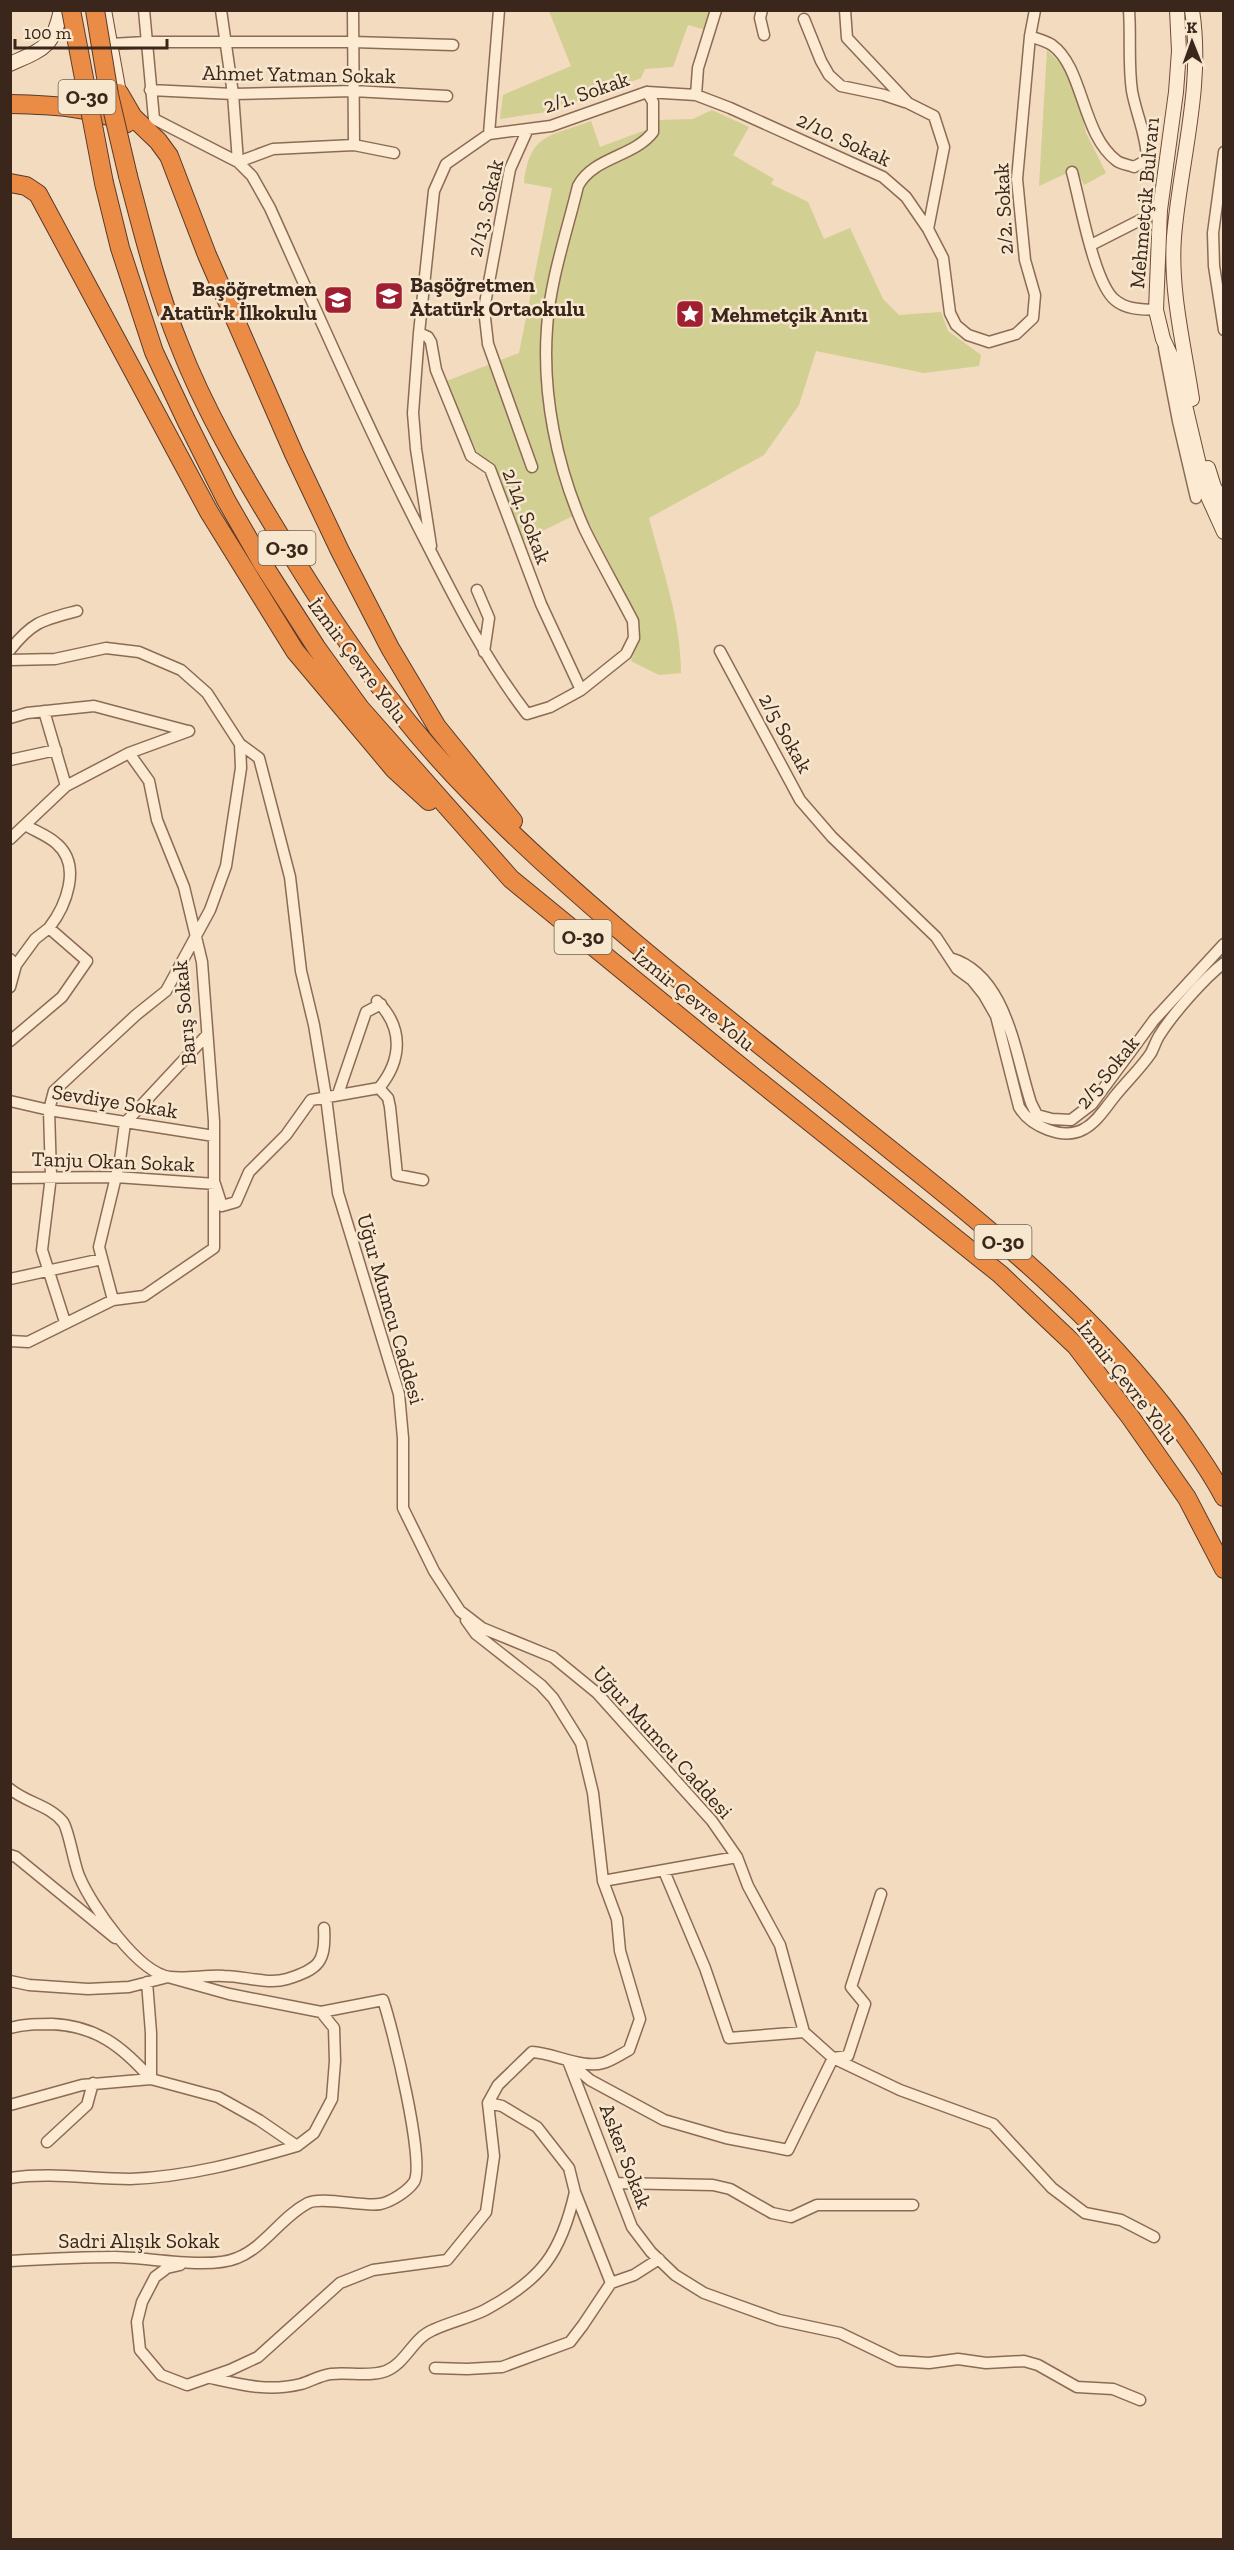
<svg xmlns="http://www.w3.org/2000/svg" width="1234" height="2550" font-family="'Zilla Slab',serif">
  <style>
    .green { fill: #d1cf91 }
    .lines { fill: none; stroke-linecap: round; stroke-linejoin: round }
    .minor-casing { stroke: #8c6b55; stroke-width: 13 }
    .secondary-casing { stroke: #6e4c39; stroke-width: 16 }
    .motorway-casing { stroke: #593a2a; stroke-width: 20 }
    .minor { stroke: #fcead2; stroke-width: 10 }
    .secondary { stroke: #fcead2; stroke-width: 14 }
    .motorway { stroke: #ea8b46; stroke-width: 18 }
    .motorway-bridge-casing { stroke: #593a2a; stroke-width: 20; stroke-linecap: butt }
    .motorway-bridge { stroke: #ea8b46; stroke-width: 18 }
    .labels { text-anchor: middle; dominant-baseline: central; stroke-width: 5; stroke-linejoin: round; paint-order: stroke }
    .shield { fill: #f8e7cf; stroke: #736051; stroke-width: 1.5 }
    .shield-label { font-size: 20px; font-weight: bold; fill: #3a261b }
    .street-label { font-size: 21px; fill: #3a261b; stroke: #f8e7cf }
    .poi-label { font-size: 21px; font-weight: bold; fill: #3a261b; stroke: #f8e7cf; text-anchor: start }
  </style>
  <rect width="100%" height="100%" fill="#f2dbbe"/>
  <path class="green" d="M549,11H712L706,30L688,25L673,67L645,69L641,78L546,112L500,119L503,95L571,66Z
    M1047,50L1062,65L1080,105L1086,133L1106,173L1084,185L1076,169L1039,186Z
    M712,110L749,127L733,155L774,179L771,184L808,202L824,239L850,228L883,299L899,315L941,312L948,331L981,355L979,366L924,373L816,351L799,405L764,455L649,518C662,568 681,620 681,673L659,675L631,661L639,639L636,618L583,511L520,542L444,382L519,353L552,188L524,183C530,133 549,137 591,121L600,147L651,128L659,120L693,119Z"/>
  <g class="lines">
    <g class="minor-casing">
      <path id="minor" d="M144,10L154,119L238,162L252,176L270,208C321,321 371,436 428,546C458,605 487,662 527,714L550,707L581,690L626,654L634,638L633,621C617,590 599,559 584,528C557,467 542,395 547,328C550,280 567,232 578,186C593,157 634,157 653,132V102L647,92
        M221,10L233,94L238,162
        M353,10L354,145
        M762,10L760,18L764,35
        M845,10L847,38L908,103L934,116L944,147L928,229
        M804,19L821,61L829,75L841,86L884,95L905,102
        M1030,36C1037,39 1046,41 1052,45C1084,68 1081,134 1117,161C1121,164 1129,165 1134,167L1147,160C1147,136 1136,114 1132,91C1128,64 1131,37 1129,10
        M111,44L146,42H353L453,45
        M150,90L233,94L353,91L447,96
        M696,95L698,68L716,10
        M527,131L510,169L484,309L488,344L532,467
        M489,134L499,10
        M1224,152L1213,233L1214,266L1224,330
        M238,162L273,149L354,145L394,153
        M1072,172C1080,201 1094,283 1115,300C1127,310 1142,309 1156,310
        M1091,245L1160,210
        M419,333L428,337L431,342L436,370L471,456L490,469L541,604L581,690
        M1164,348L1178,421L1196,498
        M431,546L416,449L413,413L419,333L434,191L446,164L489,134L551,126L647,92L696,95L730,108L883,177L906,197L928,229L943,258L950,313L956,325L968,335L989,342L1016,334L1033,318L1035,295L1025,260L1017,179L1030,36L1035,10
        M477,590L489,618L484,652
        M10,650C33,621 43,620 77,611
        M720,651L800,800L832,837L936,937L957,969L972,980L984,995L996,1016L1019,1107C1030,1126 1063,1141 1084,1129C1097,1122 1106,1107 1115,1096C1127,1081 1141,1068 1151,1053C1154,1047 1156,1041 1159,1036C1172,1015 1204,978 1224,963
        M10,660L55,659L106,648L139,652L181,670L207,693L240,744L259,758L290,877L301,971L314,1025L326,1097L338,1193L399,1394L403,1438V1508L434,1571L460,1611L482,1628L553,1657L597,1693L712,1821L737,1857L748,1886L780,1945L804,2032
        M44,711L66,786
        M10,718L27,713L94,706L188,731
        M10,760L56,750
        M25,825C35,831 49,836 57,844C82,866 66,906 49,928
        M10,839L66,786L129,753L189,731
        M950,958C1007,974 1015,1054 1031,1103L1037,1115L1052,1119L1071,1120L1092,1104L1154,1020L1224,944
        M10,959L16,965L10,987
        M377,1001C404,1028 402,1060 379,1088
        M10,1041L62,997L87,961L49,928L35,939L16,965
        M338,1094L366,1012L381,1004
        M10,1101L49,1110L214,1136
        M10,1178L116,1177L215,1184L222,1206L236,1202L249,1172L286,1135L311,1100L379,1088L388,1098L390,1107L397,1175L423,1180
        M10,1279L102,1259
        M113,1300L99,1247L120,1160L125,1123L206,1036
        M65,1322L42,1250L51,1176L49,1110L54,1091L136,1015L166,991L178,969L210,910L226,866L241,768L240,744
        M10,1341L28,1342L113,1300L144,1296L214,1248V1121L202,962L184,887L157,820L149,781L129,753
        M466,1620L476,1634L541,1685L553,1698L581,1743L593,1793L603,1881L617,1919L620,1951L640,2019L629,2050C621,2054 611,2061 603,2063C583,2069 553,2053 532,2052L498,2085L488,2103
        M10,1789C27,1803 49,1805 63,1822C69,1830 74,1866 80,1878C92,1906 138,1973 170,1977C187,1979 206,1975 224,1976C245,1976 268,1985 287,1979C319,1969 326,1962 324,1928
        M10,1855L16,1857L115,1938
        M664,1871L705,1968L729,2038L804,2032L833,2058L900,2090L993,2124L1052,2188L1085,2213L1121,2220L1154,2237
        M603,1881L737,1857
        M10,1981L29,1985L88,1989L129,1987L168,1977L229,1994L321,2012L383,2000C392,2026 426,2163 414,2182C408,2191 391,2202 380,2204C363,2207 321,2196 308,2203C281,2217 265,2247 237,2258C209,2270 147,2257 115,2257C80,2257 45,2259 10,2261
        M147,1982L151,2033V2079
        M10,2028C25,2024 37,2024 52,2024C96,2026 122,2046 151,2079
        M568,2061L632,2227L651,2252L675,2275L704,2293L779,2320L840,2333L898,2361L929,2363L958,2359L986,2363L1024,2361L1038,2365L1077,2387L1113,2389L1140,2400
        M568,2061L590,2080L664,2120L726,2138L788,2150L833,2058L848,2056L865,2004L851,1987L881,1894
        M488,2103L502,2106L537,2127L569,2168L575,2192L611,2283L634,2275L659,2259
        M10,2105L82,2085L151,2079L218,2097L259,2120L297,2146L314,2133L332,2099L335,2061L334,2028L321,2012
        M47,2142L87,2105L93,2083
        M10,2178C51,2172 90,2179 130,2179C187,2177 242,2162 297,2146
        M616,2183L713,2185L730,2189L772,2213L791,2217L817,2205H913
        M180,2265L167,2268L155,2277L142,2302L137,2322L140,2350L161,2375L187,2385L230,2370L258,2357L340,2283L373,2270L447,2260L486,2212L494,2156L488,2103
        M435,2368L467,2369L502,2367L570,2342L583,2325L611,2283
        M211,2378C242,2385 269,2392 301,2384C311,2381 321,2375 331,2374C348,2372 370,2377 386,2371C406,2363 413,2338 433,2330C450,2322 469,2318 485,2310C541,2280 561,2254 575,2192"/>
    </g>
    <g class="secondary-casing">
      <path id="secondary" d="M104,10L119,93
        M1177,10L1179,51L1176,92L1160,210L1156,310L1163,339L1176,367L1205,490L1224,532
        M1192,10C1204,86 1180,162 1174,237C1170,291 1184,346 1192,399
        M10,64C43,49 53,48 61,10
        M1208,468L1214,487L1224,504"/>
    </g>
    <g class="motorway-casing">
      <path id="motorway" d="M119,93L133,117L158,141L169,156L207,255L294,454L340,551L390,648L437,727L513,821
        M10,104C50,105 91,106 127,123
        M128,176C143,232 157,290 179,344C204,409 241,472 277,531C333,624 393,714 470,792C589,913 725,1016 857,1123C971,1215 1088,1304 1176,1423C1193,1447 1210,1470 1224,1497
        M10,183L26,186L38,194L209,512L295,651L394,769L429,801
        M104,183L120,248L154,352L186,420L226,500L264,566L316,647L360,708L511,879L730,1058L1000,1274L1076,1346L1131,1418L1187,1498L1224,1569"/>
    </g>
    <use href="#minor" class="minor"/>
    <use href="#secondary" class="secondary"/>
    <use href="#motorway" class="motorway"/>
    <g class="motorway-bridge-casing">
      <path id="motorway-bridge" d="M71,10L104,183
        M95,10L109,95L128,176"/>
    </g>
    <use href="#motorway-bridge" class="motorway-bridge"/>
  </g>
  <defs>
    <g id="school-square" transform="scale(1.5)"><rect x="-9" y="-9" width="18" height="18" rx="4" fill="#a02032" stroke="#f8e7cf"/><path d="M0-5L7-2L0 1L-7-2ZM-4 1L0 2.5L4 1V4Q0 6-4 4Z" fill="#fff"/></g>
    <g id="sight-square" transform="scale(1.5)"><rect x="-9" y="-9" width="18" height="18" rx="4" fill="#a02032" stroke="#f8e7cf"/><path d="M0-6L1.8-2.2L6-1.7L2.9 1.2L3.7 5.4L0 3.3L-3.7 5.4L-2.9 1.2L-6-1.7L-1.8-2.2Z" fill="#fff"/></g>
  </defs>
  <g fill-rule="evenodd">
    <use href="#school-square" x="389" y="296"/>
    <use href="#school-square" x="338" y="300"/>
    <use href="#sight-square" x="690" y="314"/>
  </g>
  <g class="labels">
    <g class="shield">
      <rect x="58.5" y="80" width="57" height="34" rx="4.5"/>
      <rect x="258.5" y="531" width="57" height="34" rx="4.5"/>
      <rect x="554.5" y="920" width="57" height="34" rx="4.5"/>
      <rect x="974.5" y="1225" width="57" height="34" rx="4.5"/>
    </g>
    <g class="shield-label">
      <text x="87" y="97">O-30</text>
      <text x="287" y="548">O-30</text>
      <text x="583" y="937">O-30</text>
      <text x="1003" y="1242">O-30</text>
    </g>
    <g class="street-label">
      <text transform="translate(299 74) rotate(1)">Ahmet Yatman Sokak</text>
      <text transform="translate(586 92) rotate(-19)">2/1. Sokak</text>
      <text transform="translate(844 139) rotate(25)">2/10. Sokak</text>
      <text transform="translate(1144 203) rotate(-85)">Mehmetçik Bulvarı</text>
      <text transform="translate(485 208) rotate(-77)">2/13. Sokak</text>
      <text transform="translate(1003 209) rotate(-93)">2/2. Sokak</text>
      <text transform="translate(527 516) rotate(69)">2/14. Sokak</text>
      <text transform="translate(358 660) rotate(53)">İzmir Çevre Yolu</text>
      <text transform="translate(786 733) rotate(61)">2/5 Sokak</text>
      <text transform="translate(694 999) rotate(39)">İzmir Çevre Yolu</text>
      <text transform="translate(184 1013) rotate(-95)">Barış Sokak</text>
      <text transform="translate(1107 1072) rotate(-51)">2/5 Sokak</text>
      <text transform="translate(115 1101) rotate(9)">Sevdiye Sokak</text>
      <text transform="translate(113 1161) rotate(2)">Tanju Okan Sokak</text>
      <text transform="translate(391 1309) rotate(74)">Uğur Mumcu Caddesi</text>
      <text transform="translate(1128 1382) rotate(52)">İzmir Çevre Yolu</text>
      <text transform="translate(663 1742) rotate(48)">Uğur Mumcu Caddesi</text>
      <text transform="translate(626 2156) rotate(69)">Asker Sokak</text>
      <text x="139" y="2240">Sadri Alışık Sokak</text>
    </g>
    <g class="poi-label">
      <text x="410" y="284">Başöğretmen<tspan x="410" dy="24">Atatürk Ortaokulu</tspan></text>
      <text x="317" y="288" text-anchor="end">Başöğretmen<tspan x="317" dy="24">Atatürk İlkokulu</tspan></text>
      <text x="711" y="314">Mehmetçik Anıtı</text>
    </g>
  </g>
  <rect width="1234" height="2550" fill="none" stroke="#3a261b" stroke-width="24"/>
  <g transform="translate(1192 42) rotate(359)" stroke="#f8e7cf" stroke-width="4.5" paint-order="stroke">
  <path d="M0-4.5L10 22L0 15L-10 22Z" fill="#3a261b"/>
  <text y="-9" font-size="16" font-weight="bold" text-anchor="middle" fill="#3a261b">K</text>
  </g>
  <path d="M15 39v9h152v-9" fill="none" stroke="#3a261b" stroke-width="3"/>
  <text x="24" y="39" font-size="18" fill="#3a261b" stroke="#f8e7cf" stroke-width="4.5" paint-order="stroke">100 m</text>
</svg>
